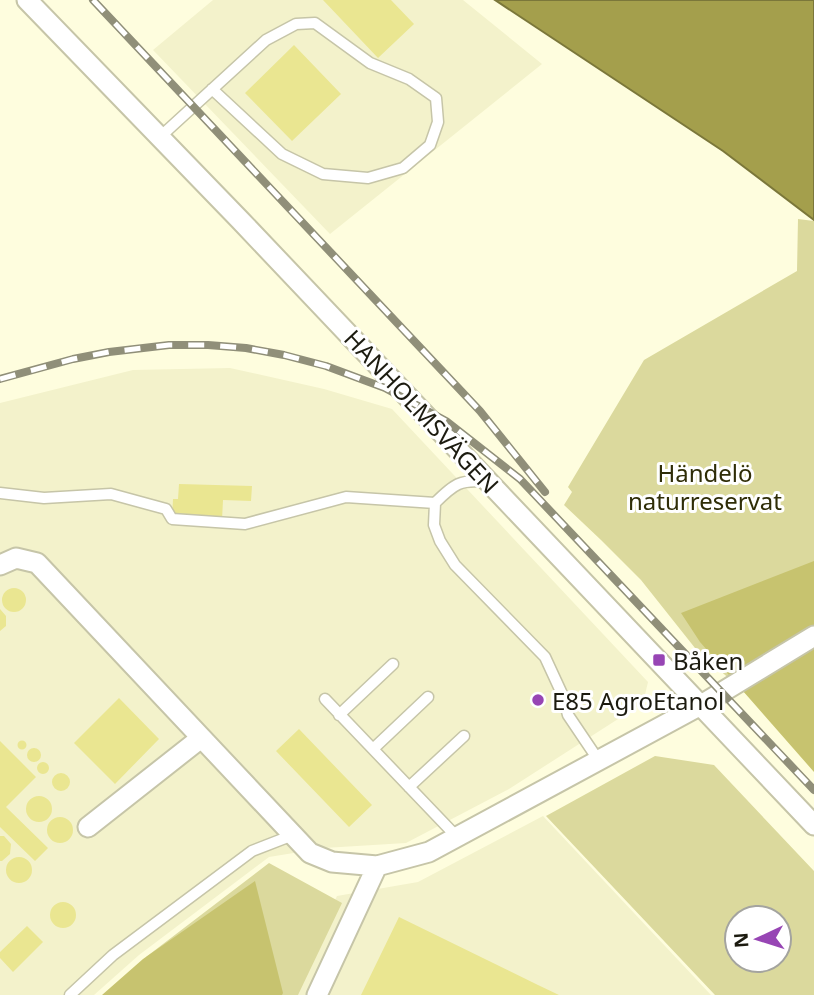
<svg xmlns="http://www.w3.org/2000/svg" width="814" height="995" font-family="'Noto Sans',sans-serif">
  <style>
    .built { fill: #f3f2cb }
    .green { fill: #dbd99d; fill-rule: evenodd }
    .forest { fill: #c7c36f }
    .water { fill: #a49f4c; stroke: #7b773a; stroke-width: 2 }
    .building { fill: #eae691 }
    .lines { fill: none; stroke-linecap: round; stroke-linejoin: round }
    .service-casing { stroke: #c6c5a8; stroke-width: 13 }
    .minor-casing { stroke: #c6c5a8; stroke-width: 23 }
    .service { stroke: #fff; stroke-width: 10 }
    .minor { stroke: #fff; stroke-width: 19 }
    .rail-casing { stroke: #908f79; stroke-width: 8 }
    .rail { stroke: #fff; stroke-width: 5; stroke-dasharray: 16; stroke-linecap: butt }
    .poi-dot { fill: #9745b4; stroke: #fff; stroke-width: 2.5 }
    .labels { text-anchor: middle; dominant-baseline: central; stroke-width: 6; stroke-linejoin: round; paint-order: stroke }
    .street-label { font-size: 24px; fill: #1c1b10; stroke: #fff }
    .park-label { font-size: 24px; fill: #2f2d07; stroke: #fff }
    .poi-label { font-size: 24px; fill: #1c1b10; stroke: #fff; text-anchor: start }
  </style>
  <rect width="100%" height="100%" fill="#fefdde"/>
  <path class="built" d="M213,0H463L542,64L330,234L153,50Z
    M230,368L324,389L392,409L648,682L643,703L509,789L406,843L324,848L269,857L139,955L94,995H0V403L133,370Z
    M543,816L711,995H290L337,896L418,882Z"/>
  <path class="green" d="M798,219L814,221V755L695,648L641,580L601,540L564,505L572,492L568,487L644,360L797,271Z
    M655,756L714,765L814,871V995H715L546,816ZM737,918H779V960H737Z
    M269,863L342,903L298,995H130L153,965L146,957Z"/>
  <path class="forest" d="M814,561V772L700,642L681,613Z
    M255,881L283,993L282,995H102L143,959Z"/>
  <path class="water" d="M495,0H814V220L723,151Z"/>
  <path class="building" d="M323,0H391L414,24L378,58Z
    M294,45L341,94L292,141L245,93Z
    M179,484L252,486L251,501L223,500L222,520L172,519L173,499H178Z
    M2 600a12 12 0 1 1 24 0a12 12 0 1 1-24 0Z
    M0,609L6,616V626L0,631Z
    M119,698L159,739L115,784L74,743Z
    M299,729L372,805L349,827L276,751Z
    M17.5 745a4.5 4.5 0 1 1 9 0a4.5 4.5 0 1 1-9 0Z
    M0,741L36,777L6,807L48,848L35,861L0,827Z
    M27 755a7 7 0 1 1 14 0a7 7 0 1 1-14 0Z
    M37 768a6 6 0 1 1 12 0a6 6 0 1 1-12 0Z
    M52 782a9 9 0 1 1 18 0a9 9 0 1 1-18 0Z
    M26 809a13 13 0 1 1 26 0a13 13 0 1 1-26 0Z
    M47 830a13 13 0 1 1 26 0a13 13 0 1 1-26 0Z
    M0,836H4L11,844L10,854L2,861H0Z
    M6 870a13 13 0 1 1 26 0a13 13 0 1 1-26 0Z
    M50 915a13 13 0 1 1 26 0a13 13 0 1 1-26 0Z
    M399,917L538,985L559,995H361Z
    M27,926L43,942L13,972L0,958V952Z"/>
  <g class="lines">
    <g class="service-casing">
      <path id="service" d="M160,137L266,40L296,24L315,23L370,63L409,79L436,98L438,122L430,145L403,168L368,178L323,174L282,154L212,89
        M487,482C460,479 454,484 435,503L434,525L440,541L455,565L545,657L563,696L568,715L599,761
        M0,493L44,498L111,494L166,509L172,519L245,524L346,497L435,503
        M325,699L457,837
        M339,715L393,664
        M373,749L428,697
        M409,787L464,736
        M70,995L113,955L252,851L293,835"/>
    </g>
    <g class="minor-casing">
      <path id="minor" d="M27,0L240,220L814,825
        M0,565L16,558L37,563L310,853L332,862L377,866L429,852L701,705L814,636
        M88,827L201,738
        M317,995L377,866"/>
    </g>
    <use href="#service" class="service"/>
    <use href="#minor" class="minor"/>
    <g class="rail-casing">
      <path id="rail" d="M93,0L480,411L545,492
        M0,379L73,359L109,352L169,345H208L246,348L284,355L326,366L385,388L446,421L520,479L814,790"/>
    </g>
    <use href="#rail" class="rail"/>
  </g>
  <g class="poi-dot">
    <rect x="652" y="653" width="14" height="14" rx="3.5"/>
    <circle cx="538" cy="700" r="7"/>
  </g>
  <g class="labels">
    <g class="street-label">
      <text transform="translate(422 411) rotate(47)">HANHOLMSVÄGEN</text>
    </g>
    <g class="park-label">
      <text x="705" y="472">Händelö<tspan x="705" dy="28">naturreservat</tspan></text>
    </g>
    <g class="poi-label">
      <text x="673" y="660">Båken</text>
      <text x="552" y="700">E85 AgroEtanol</text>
    </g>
  </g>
  <g transform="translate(758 939) rotate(266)"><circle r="33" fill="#ffffff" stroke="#a4a49f" stroke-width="2"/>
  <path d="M0-5L12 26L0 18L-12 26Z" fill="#9745b4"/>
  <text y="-10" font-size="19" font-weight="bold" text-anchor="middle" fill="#1c1b10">N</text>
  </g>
</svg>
